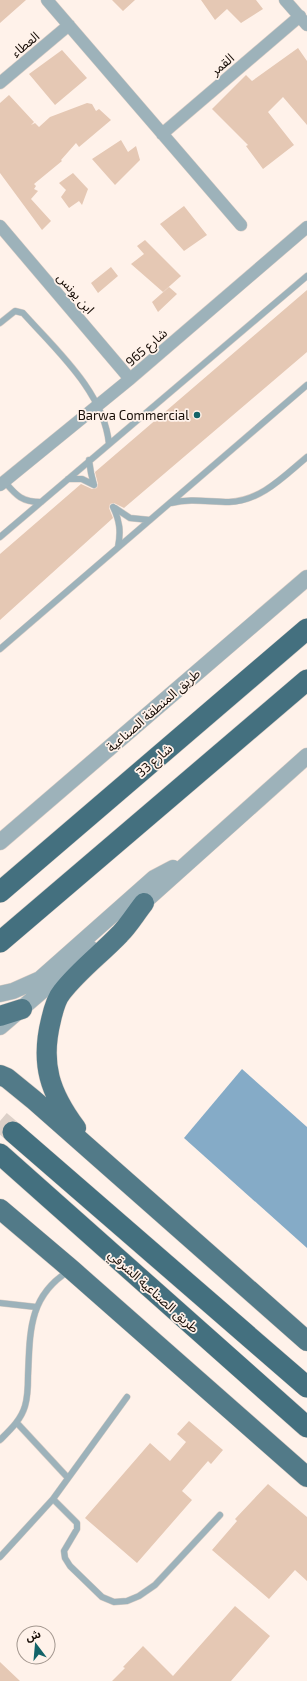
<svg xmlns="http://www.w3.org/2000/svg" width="307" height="1681" font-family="'Exo 2','Noto Sans Arabic',sans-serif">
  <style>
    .water { fill: #85abc7 }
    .building { fill: #e5c8b4 }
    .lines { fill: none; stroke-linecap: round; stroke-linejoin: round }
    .trunk-tunnel { stroke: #dcd0c8; stroke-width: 21; stroke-dasharray: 21 10; stroke-linecap: butt }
    .service-casing { stroke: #dacec6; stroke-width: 7 }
    .minor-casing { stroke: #dacec6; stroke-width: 13 }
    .tertiary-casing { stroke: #dacec6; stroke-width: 17 }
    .primary-casing { stroke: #dacec6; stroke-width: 21 }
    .trunk-casing { stroke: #dacec6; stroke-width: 22 }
    .service { stroke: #9db2ba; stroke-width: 6 }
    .minor { stroke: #9db2ba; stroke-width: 12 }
    .tertiary { stroke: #9db2ba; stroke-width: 16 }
    .primary { stroke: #527a88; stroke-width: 20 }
    .trunk { stroke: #44707f; stroke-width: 21 }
    .poi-dot { fill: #136368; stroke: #fff2ea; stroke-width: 1.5 }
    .labels { text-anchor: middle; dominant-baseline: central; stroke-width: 3.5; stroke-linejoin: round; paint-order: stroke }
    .street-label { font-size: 13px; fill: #180e07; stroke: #fff2ea }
    .poi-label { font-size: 13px; fill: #180e07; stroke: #fff2ea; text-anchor: end }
  </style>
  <rect width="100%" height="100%" fill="#fff2ea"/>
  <path class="water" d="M242,1069L307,1127V1248L184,1138Z"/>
  <path class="building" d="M0,0H26L0,23Z
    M112,0H135L123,11Z
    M201,0H256L263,9L241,23L227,9L215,20Z
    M298,48L307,61V125L283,97L268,112L294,145L263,169L246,146L248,145L212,109L246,75L252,81Z
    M62,50L87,78L55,105L29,74Z
    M9,95L34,122L31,125L35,123L39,127L50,117L87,103L92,104L96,111L99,109L111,120L79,147L76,143L61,160L62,161L34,184L36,186L34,189L38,191L31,199L51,221L42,230L0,173V103Z
    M121,140L128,152L136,146L140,160L115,185L92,159Z
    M73,173L88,189L82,205L79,201L69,208L61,197L66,190L59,183Z
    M184,206L207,235L184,251L160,224Z
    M145,240L181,276L163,292L131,264L144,254L137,246Z
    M111,267L118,276L98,293L91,283Z
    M169,287L177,294L158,312L152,302Z
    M307,290V352L124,508L114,503L110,504L109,508L113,518L0,620V554L81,484L92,489L97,488L98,484L95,472Z
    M189,1421L223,1450L211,1464L208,1461L182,1491L192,1500L137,1563L85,1518L150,1443L170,1461L186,1442L177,1434Z
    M268,1484L307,1517V1581L295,1570L269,1599L212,1550L237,1521L235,1519Z
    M235,1606L270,1636L231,1681H112L125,1668L123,1667L143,1646L173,1676Z
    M0,1662L20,1681H0Z"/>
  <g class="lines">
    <path class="trunk-tunnel" d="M0,1121L13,1132"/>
    <g class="service-casing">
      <path id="service" d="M0,323L15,311L23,313C56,350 104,392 109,444
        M89,460L91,473L94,485
        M68,479H82L94,485
        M4,481C16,495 21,502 41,502
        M171,503C191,498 209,502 229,502C261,501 284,476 307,457
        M113,507C120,521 121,532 118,547
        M115,508L130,518L150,520
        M0,537L307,276
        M0,649L307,385
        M0,1303L36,1307
        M17,1423L68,1478
        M0,1440C10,1430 21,1420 25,1406C28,1396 28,1386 28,1376C30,1333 28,1296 69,1271
        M53,1499L77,1523V1529L64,1551L65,1558L70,1566L102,1597L114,1602L127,1601L139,1596L155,1585L220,1515
        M0,1557L53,1499L127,1397"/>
    </g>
    <g class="minor-casing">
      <path id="minor" d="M47,0L241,225
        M285,0L307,25
        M0,83L69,25
        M162,134L300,16
        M0,226L130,379
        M0,485L130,379L307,227"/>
    </g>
    <g class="tertiary-casing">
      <path id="tertiary" d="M0,842L307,578
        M134,911L307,756
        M0,994L13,991L40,979L154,878L173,868
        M0,1027L91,949"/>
    </g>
    <g class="primary-casing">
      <path id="primary" d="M0,1016L22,1009
        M0,1075L7,1078L34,1100L307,1341
        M76,1128C50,1093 40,1064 51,1020C53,1011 56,999 62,992C79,970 101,954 120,934C129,925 136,913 144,903
        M0,1209L72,1270L307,1477"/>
    </g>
    <g class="trunk-casing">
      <path id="trunk" d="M0,892L307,629
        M0,942L307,680
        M13,1132L307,1387
        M0,1154L307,1427"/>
    </g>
    <use href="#service" class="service"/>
    <use href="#minor" class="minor"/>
    <use href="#tertiary" class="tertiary"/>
    <use href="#primary" class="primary"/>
    <use href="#trunk" class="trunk"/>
  </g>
  <circle class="poi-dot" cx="197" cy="415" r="4"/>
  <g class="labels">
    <g class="street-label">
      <text transform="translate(25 44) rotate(-40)">العطاء</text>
      <text transform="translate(222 64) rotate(-40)">القمر</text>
      <text transform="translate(76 293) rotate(49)">ابن يونس</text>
      <text transform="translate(146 347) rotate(-41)">شارع 965</text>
      <text transform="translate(153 710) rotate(-41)">طريق المنطقة الصناعية</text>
      <text transform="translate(154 760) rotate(-41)">شارع 33</text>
      <text transform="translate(154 1291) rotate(42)">طريق الصناعية الشرقي</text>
    </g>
    <g class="poi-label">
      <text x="189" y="415">Barwa Commercial</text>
    </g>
  </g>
  <g transform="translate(36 1645) rotate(344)"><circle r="19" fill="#fff2ea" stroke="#a3978f"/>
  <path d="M0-3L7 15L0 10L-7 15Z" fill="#136368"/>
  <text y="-6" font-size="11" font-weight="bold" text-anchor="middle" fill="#180e07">ش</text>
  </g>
</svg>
